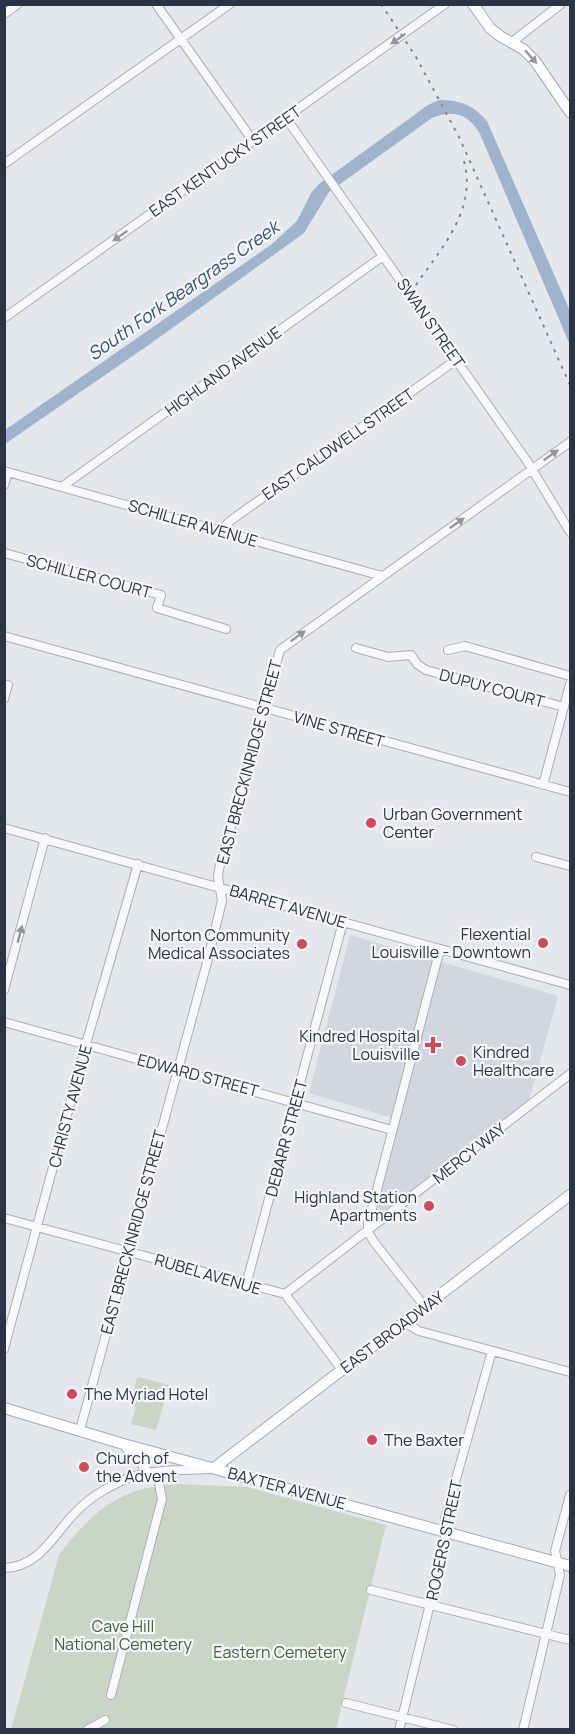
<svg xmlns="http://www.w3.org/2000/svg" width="575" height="1734" font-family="Manrope,sans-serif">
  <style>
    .built { fill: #d2d6de }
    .green { fill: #c9d6c5 }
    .water { fill: #9fb4cc }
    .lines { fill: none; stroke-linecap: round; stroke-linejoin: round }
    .minor-casing { stroke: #a9aeb7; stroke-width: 10 }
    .major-casing { stroke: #a3abb8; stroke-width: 12 }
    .minor { stroke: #f7f8fa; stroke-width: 8 }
    .major { stroke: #fff; stroke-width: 10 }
    .rail { stroke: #7d8696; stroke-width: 2; stroke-dasharray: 3 6; stroke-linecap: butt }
    .oneway { fill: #9196a0 }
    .oneway2 { fill: #959aa2 }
    .poi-dot { fill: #d1495b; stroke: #f4f6f9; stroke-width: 2 }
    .labels { text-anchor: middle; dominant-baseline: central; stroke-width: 4.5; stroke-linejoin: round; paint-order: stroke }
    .street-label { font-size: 16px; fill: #2b3445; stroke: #f4f6f9 }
    .poi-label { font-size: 16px; fill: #2b3445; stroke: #f4f6f9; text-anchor: start }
    .park-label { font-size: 16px; fill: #3f6138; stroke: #f4f6f9 }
    .water-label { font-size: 18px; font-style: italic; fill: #34527a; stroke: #f4f6f9 }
  </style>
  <rect width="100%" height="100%" fill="#e4e7ec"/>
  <path class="built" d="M350,935L558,996L529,1101L382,1216L376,1214L399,1120L309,1093Z"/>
  <path class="green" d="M139,1377L169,1385L156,1430L131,1424L136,1407L132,1405L134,1398L132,1397L137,1378Z
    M175,1484L247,1487L386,1525L336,1729L11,1730L59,1555C79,1528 101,1504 133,1492C146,1487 162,1486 175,1484Z"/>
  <path class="water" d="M439,100C460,100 473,105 487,121L570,311V345L480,134C469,114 453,109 432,118L329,192L304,233L293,241L150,344L5,444V430L272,244L297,221L311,193L319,184L428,105Z"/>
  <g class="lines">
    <g class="minor-casing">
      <path id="minor" d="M156,4L253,141
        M4,14L18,4
        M512,42L561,4
        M286,118L527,461L570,532
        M4,164L230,4
        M4,318L445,4
        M4,471L382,576
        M4,485L8,472
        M63,486L383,256
        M221,531L230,521L456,360
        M4,553L161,595L157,608L226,629
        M4,636L570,792
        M356,648L388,657L411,655L417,664L426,670L564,707
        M448,650L465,646L570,676
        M4,699L8,685
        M543,785L570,684
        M4,828L570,985
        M536,857L570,866
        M4,990L45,838
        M4,1022L392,1130
        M4,1218L285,1294L342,1370
        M246,1285L343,922
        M285,1294L570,1074
        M425,1307L374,1242L368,1232V1224L440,949
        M404,1322L419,1331L570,1372
        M4,1349L88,1037L138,864
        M80,1430L208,959L222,901L218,877L219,869L280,650L570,442
        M4,1568C38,1567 52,1538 72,1516C81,1506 92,1497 104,1490C113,1485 124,1479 134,1476C156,1469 184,1471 208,1469
        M371,1590L570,1640
        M111,1695L162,1499L157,1473
        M346,1703L453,1730
        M87,1730L105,1720
        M399,1730L445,1543V1518L492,1351
        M523,1730L560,1575L555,1551L570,1495"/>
    </g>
    <g class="major-casing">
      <path id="major" d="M473,4L490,28L500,36L523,49L535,61L570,112
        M4,1408L120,1443L570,1566
        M127,1448C139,1455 143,1461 146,1473
        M214,1468L570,1195"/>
    </g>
    <use href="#minor" class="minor"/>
    <use href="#major" class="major"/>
    <path class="rail" d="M381,4L416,57L459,137L570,385
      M416,285C442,247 477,210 464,161"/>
  </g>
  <defs><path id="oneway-solid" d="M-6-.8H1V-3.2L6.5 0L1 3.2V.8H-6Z" transform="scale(1.5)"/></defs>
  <g class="oneway">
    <use href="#oneway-solid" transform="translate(398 39) rotate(145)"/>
    <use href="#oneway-solid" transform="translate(120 236) rotate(145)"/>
    <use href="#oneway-solid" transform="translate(551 455) rotate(-35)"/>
    <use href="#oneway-solid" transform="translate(457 523) rotate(-35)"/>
    <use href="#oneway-solid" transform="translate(298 636) rotate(-36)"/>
    <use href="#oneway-solid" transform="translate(20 934) rotate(-75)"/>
  </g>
  <use class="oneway2" href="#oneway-solid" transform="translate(531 57) rotate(49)"/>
  <g class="poi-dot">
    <circle cx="371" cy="823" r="6"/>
    <circle cx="543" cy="943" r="6"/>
    <circle cx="302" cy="944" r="6"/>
    <path d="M430 1036h6v6h6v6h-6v6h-6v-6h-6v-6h6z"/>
    <circle cx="461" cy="1061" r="6"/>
    <circle cx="429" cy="1206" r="6"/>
    <circle cx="72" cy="1394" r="6"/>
    <circle cx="372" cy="1440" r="6"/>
    <circle cx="84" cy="1467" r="6"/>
  </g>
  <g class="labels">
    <g class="street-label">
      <text transform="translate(225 161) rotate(-35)">EAST KENTUCKY STREET</text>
      <text transform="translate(431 323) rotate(55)">SWAN STREET</text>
      <text transform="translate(223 371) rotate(-36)">HIGHLAND AVENUE</text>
      <text transform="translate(338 444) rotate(-35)">EAST CALDWELL STREET</text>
      <text transform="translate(193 523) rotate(16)">SCHILLER AVENUE</text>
      <text transform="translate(89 576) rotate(15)">SCHILLER COURT</text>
      <text transform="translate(492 688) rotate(15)">DUPUY COURT</text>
      <text transform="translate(339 729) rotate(16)">VINE STREET</text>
      <text transform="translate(249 762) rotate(-75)">EAST BRECKINRIDGE STREET</text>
      <text transform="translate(288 906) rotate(16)">BARRET AVENUE</text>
      <text transform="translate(198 1075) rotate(15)">EDWARD STREET</text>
      <text transform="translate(70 1106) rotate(-75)">CHRISTY AVENUE</text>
      <text transform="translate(286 1138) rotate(-75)">DEBARR STREET</text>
      <text transform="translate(469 1153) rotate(-38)">MERCY WAY</text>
      <text transform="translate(133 1232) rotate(-75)">EAST BRECKINRIDGE STREET</text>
      <text transform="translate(208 1274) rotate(16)">RUBEL AVENUE</text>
      <text transform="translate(392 1332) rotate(-37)">EAST BROADWAY</text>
      <text transform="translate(287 1488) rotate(15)">BAXTER AVENUE</text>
      <text transform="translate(444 1540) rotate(-78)">ROGERS STREET</text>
    </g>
    <g class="poi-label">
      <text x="383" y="814">Urban Government<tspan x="383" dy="18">Center</tspan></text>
      <text x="531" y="934" text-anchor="end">Flexential<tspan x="531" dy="18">Louisville - Downtown</tspan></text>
      <text x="290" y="935" text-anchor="end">Norton Community<tspan x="290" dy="18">Medical Associates</tspan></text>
      <text x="420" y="1036" text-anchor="end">Kindred Hospital<tspan x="420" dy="18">Louisville</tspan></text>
      <text x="473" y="1052">Kindred<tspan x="473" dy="18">Healthcare</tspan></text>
      <text x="417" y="1197" text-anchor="end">Highland Station<tspan x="417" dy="18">Apartments</tspan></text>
      <text x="84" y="1394">The Myriad Hotel</text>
      <text x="384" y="1440">The Baxter</text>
      <text x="96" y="1458">Church of<tspan x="96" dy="18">the Advent</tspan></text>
    </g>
    <g class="park-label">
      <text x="123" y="1626">Cave Hill<tspan x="123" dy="18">National Cemetery</tspan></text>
      <text x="280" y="1652">Eastern Cemetery</text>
    </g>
    <g class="water-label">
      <text transform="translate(183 290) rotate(-35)">South Fork Beargrass Creek</text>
    </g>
  </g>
  <rect width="575" height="1734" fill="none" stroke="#2b3445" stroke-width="12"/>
</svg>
